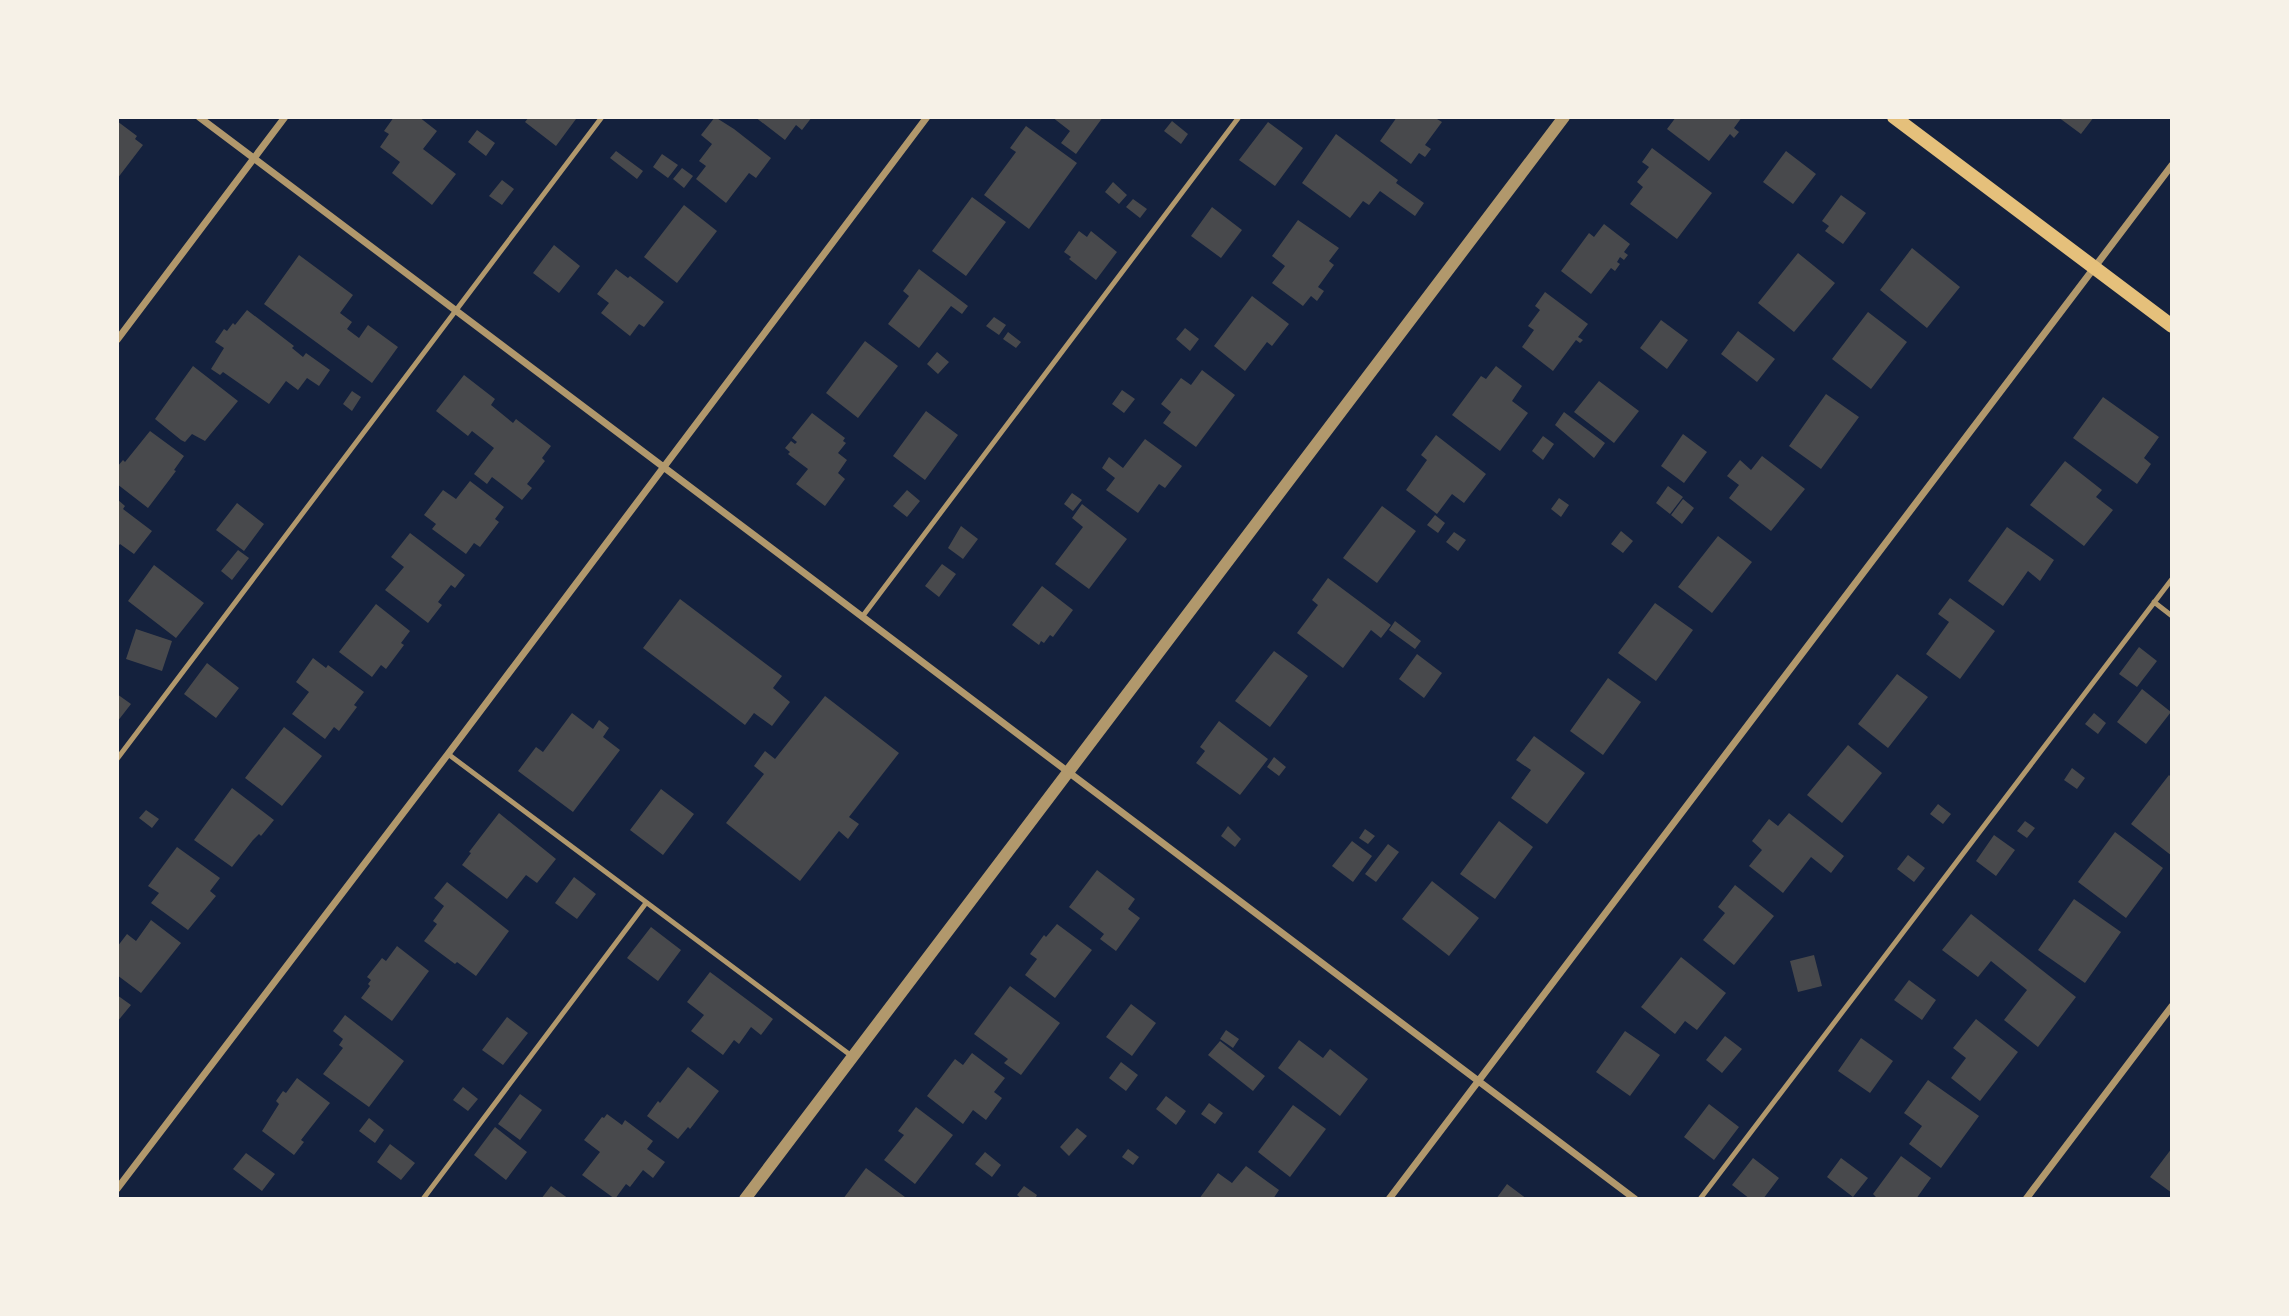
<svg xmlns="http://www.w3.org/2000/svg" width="2289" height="1316" font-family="Roboto,sans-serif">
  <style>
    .building { fill: #48494c }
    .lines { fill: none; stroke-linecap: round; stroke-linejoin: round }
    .service { stroke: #b1986c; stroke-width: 5 }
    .minor { stroke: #b1986c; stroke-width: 7 }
    .tertiary { stroke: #b1986c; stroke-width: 12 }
    .secondary { stroke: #e5c07b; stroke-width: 14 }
  </style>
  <rect width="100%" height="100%" fill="#14213d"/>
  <path class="building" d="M394,117H419L437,131L423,149L456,174L432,205L392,173L400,162L380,147L389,134L384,131Z
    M529,117H574L576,119L556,146L525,122Z
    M715,117L734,129L771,158L756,178L749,173L726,203L696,179L706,166L699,161L712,144L701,135Z
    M755,117H812L802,130L796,125L785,140Z
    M1052,117H1103L1076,154L1061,143L1070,131Z
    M1397,117H1438L1437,119L1442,122L1425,145L1431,149L1425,157L1419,153L1411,164L1380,141Z
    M1676,117H1742L1734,128L1739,132L1734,138L1730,134L1709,161L1667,129Z
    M2058,117H2094L2081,134Z
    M117,121L137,136L135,139L143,145L117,179Z
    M1172,121L1188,134L1181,144L1164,131Z
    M1268,122L1303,148L1275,186L1239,160Z
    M1026,126L1077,163L1029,229L984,195L1016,152L1010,148Z
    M477,130L495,143L486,156L468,142Z
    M1336,134L1398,180L1396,183L1424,203L1415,216L1380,191L1369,205L1363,201L1350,218L1302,183Z
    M1652,148L1712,193L1677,239L1630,204L1643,187L1637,182L1649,167L1642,162Z
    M616,151L643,171L637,179L610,158Z
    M1786,151L1816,174L1793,204L1763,182Z
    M662,154L678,165L668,178L653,167Z
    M682,168L693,176L684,188L673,179Z
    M502,180L514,189L502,205L489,196Z
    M1113,182L1127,195L1119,204L1105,192Z
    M1841,195L1866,213L1843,244L1825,231L1829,226L1822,221Z
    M972,197L1006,222L966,276L932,251Z
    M1133,199L1147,209L1140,218L1126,207Z
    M684,205L717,231L677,283L644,257Z
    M1212,207L1242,230L1221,258L1191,236Z
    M1298,220L1339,248L1329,261L1334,265L1318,287L1324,291L1317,301L1311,296L1303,306L1272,283L1285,266L1272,256Z
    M1604,224L1630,244L1624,252L1628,255L1624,260L1620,257L1617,262L1620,264L1615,271L1611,268L1591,294L1561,271L1589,233L1594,237Z
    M1079,231L1087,237L1091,231L1117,252L1096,280L1069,259L1071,257L1064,252Z
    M554,245L580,266L559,293L533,273Z
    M1912,248L1960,287L1927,328L1880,290Z
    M1798,253L1835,283L1794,332L1758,303Z
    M299,255L353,295L340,313L352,322L347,329L359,338L368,325L398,347L372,383L264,304Z
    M616,269L628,278L630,276L664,302L644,327L639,324L630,336L601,313L609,303L597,294Z
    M919,269L968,306L962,314L951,306L919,348L888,324L909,296L903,291Z
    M1545,292L1588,324L1578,337L1583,340L1580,343L1576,340L1553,371L1522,347L1534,330L1528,326L1540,310L1535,306Z
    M1252,296L1289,324L1272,346L1267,342L1245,371L1214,346Z
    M247,310L294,346L292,348L303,357L306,353L330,370L319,386L307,378L298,390L286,381L269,404L223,372L220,375L211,369L224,348L215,342L224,329L227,331L233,323L235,325Z
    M1868,312L1907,342L1871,389L1832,359Z
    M994,317L1006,325L999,335L986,326Z
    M1661,320L1688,340L1667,369L1640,348Z
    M1185,328L1199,339L1190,351L1176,339Z
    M1738,331L1775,359L1757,382L1721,354Z
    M1008,332L1021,342L1016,348L1003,339Z
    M865,341L898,366L858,418L826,393Z
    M937,352L949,362L938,374L927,364Z
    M193,366L238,401L205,441L192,434L185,442L181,440L155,419Z
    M1496,366L1522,386L1512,401L1528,413L1500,451L1452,415L1481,376L1486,379Z
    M1202,370L1235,395L1196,447L1163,423L1171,412L1161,404L1181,378L1191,385Z
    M464,375L495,399L491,405L513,423L516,419L551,446L542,458L545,461L527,484L532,488L522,500L492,477L487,484L474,474L494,448L472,431L468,436L436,411Z
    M1599,381L1639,411L1614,443L1574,412Z
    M1122,390L1135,399L1124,413L1112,404Z
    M352,391L361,397L352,411L343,404Z
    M1826,394L1859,417L1821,469L1789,446Z
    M2103,397L2159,437L2144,458L2151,464L2137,484L2073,438Z
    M926,411L958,435L925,480L893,456Z
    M1564,412L1605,443L1594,458L1555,425Z
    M812,413L845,438L843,441L846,443L838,453L847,460L838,473L845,479L825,506L796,484L808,469L788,454L790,452L785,448L791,441L795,444L797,442L792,438Z
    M150,431L184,456L174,470L176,471L148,508L117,484V467L123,460L125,462Z
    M1683,434L1707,452L1684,483L1661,466Z
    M1436,435L1486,474L1464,503L1452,494L1437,514L1406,490L1427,460L1421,455Z
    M1543,436L1554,444L1543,460L1532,451Z
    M1145,439L1182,466L1165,488L1159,484L1138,513L1106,490L1115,478L1102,468L1109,457L1123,468Z
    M1762,456L1805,489L1771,531L1729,498L1739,485L1727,476L1740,460L1751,470Z
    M2065,461L2102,490L2096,497L2113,510L2084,546L2030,505Z
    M470,481L504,507L495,519L499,522L480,547L474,543L466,554L432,529L436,524L424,515L443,490L456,499Z
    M1668,486L1683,497L1670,514L1656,503Z
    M907,490L920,501L907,517L893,506Z
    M1072,493L1082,500L1073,511L1064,504Z
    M1559,498L1569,505L1561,517L1551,509Z
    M117,499L125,506L123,509L152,531L134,554L120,544L117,548Z
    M1683,499L1694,508L1682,524L1671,515Z
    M237,503L264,524L244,551L216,530Z
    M1082,504L1127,539L1089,589L1055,564L1083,527L1072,518Z
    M1382,506L1416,531L1377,583L1343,558Z
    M1435,515L1445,523L1438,533L1427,525Z
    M961,526L978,539L963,559L948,548Z
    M2007,527L2054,560L2040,581L2028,571L2003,606L1968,581Z
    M1621,531L1633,541L1623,553L1611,544Z
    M1454,532L1466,540L1458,551L1446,542Z
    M410,533L465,575L455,588L451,585L438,602L442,605L428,623L385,590L404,567L391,557Z
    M1718,536L1752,562L1712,613L1678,587Z
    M238,550L249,558L232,580L221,571Z
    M942,564L956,574L939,597L925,586Z
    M154,565L204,603L176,638L128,601Z
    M1328,578L1391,625L1381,638L1371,630L1343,668L1297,633L1318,605L1312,600Z
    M1042,586L1073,610L1053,637L1050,635L1044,643L1041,641L1039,645L1012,625Z
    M1950,598L1995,631L1960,679L1926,654L1949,622L1938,614Z
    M680,599L782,676L773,688L790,702L772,726L754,713L745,725L643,648Z
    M1655,603L1693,630L1656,681L1618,653Z
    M376,604L410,631L401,643L404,645L386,669L381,665L372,677L339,652Z
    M1395,621L1421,641L1415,649L1389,630Z
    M136,629L172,641L162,671L126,659Z
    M2139,647L2157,661L2137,687L2119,674Z
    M1274,651L1308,676L1270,727L1235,701Z
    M1417,654L1442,673L1424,698L1399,679Z
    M313,658L326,668L328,665L364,692L354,705L357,707L339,731L334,727L325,739L292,714L309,692L296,682Z
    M207,663L239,688L216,718L184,694Z
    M1897,674L1928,697L1888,748L1858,724Z
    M1608,678L1641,702L1603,755L1570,731Z
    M2142,689L2171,712L2146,744L2117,722Z
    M117,694L131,704L117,722Z
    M825,696L899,753L849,817L859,824L848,839L839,831L800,881L726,823L764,774L754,766L765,751L775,759Z
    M572,713L593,729L599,720L609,728L603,737L620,750L573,812L518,771L536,747L543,752Z
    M2094,713L2106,723L2098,734L2085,724Z
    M1219,721L1268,759L1240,795L1196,763L1205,751L1200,747Z
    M284,727L322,756L282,806L245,778Z
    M1534,736L1585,773L1547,824L1511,798L1531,770L1516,760Z
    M1848,745L1882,773L1842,823L1807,795Z
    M1274,757L1286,767L1279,776L1267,767Z
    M2072,768L2085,778L2077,789L2064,780Z
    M2169,775L2172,778V856L2131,824Z
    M232,788L274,820L261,836L259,834L253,840L232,867L194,840Z
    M661,789L694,814L663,855L630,830Z
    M1938,804L1951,814L1943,824L1930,814Z
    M146,810L159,819L152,828L139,818Z
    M499,813L556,859L537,883L526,875L507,899L462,865L471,853L469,852Z
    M1789,813L1844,856L1831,873L1811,857L1783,893L1749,866L1762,850L1752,841L1769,819L1778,826Z
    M1499,821L1533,847L1495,899L1460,874Z
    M2025,821L2035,828L2027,838L2017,831Z
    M1228,826L1241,839L1235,847L1221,836Z
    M1365,829L1375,836L1368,844L1359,838Z
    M2115,832L2163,868L2126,918L2078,882Z
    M1994,835L2015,850L1996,876L1976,861Z
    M1352,841L1372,856L1353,882L1332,866Z
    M1388,844L1399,852L1376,882L1365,874Z
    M177,847L220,878L210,891L216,896L188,930L151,903L159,893L148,886Z
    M1908,855L1925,868L1914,882L1897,869Z
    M1097,870L1135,899L1128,909L1140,918L1116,951L1100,939L1104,934L1069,907Z
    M574,877L596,894L577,919L555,903Z
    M1432,881L1479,918L1449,956L1402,919Z
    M447,882L509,931L476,976L457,962L455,964L424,941L437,924L433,921L444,906L434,898Z
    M1735,885L1774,916L1734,965L1703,940L1725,913L1718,907Z
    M2074,899L2121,932L2085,983L2038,950Z
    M1971,914L2076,997L2038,1047L2004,1020L2027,990L1991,961L1978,977L1942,950Z
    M151,920L181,943L141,993L117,975V947L127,934L136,941Z
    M1057,924L1092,950L1055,998L1025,975L1037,959L1030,954L1044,935L1046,937Z
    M651,927L681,950L658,981L627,958Z
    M397,946L429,971L392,1021L361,998L370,986L368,984L371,980L367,977L382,958L386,961Z
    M1814,955L1822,986L1798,992L1790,961Z
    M1681,957L1726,993L1697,1030L1685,1021L1675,1034L1641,1007Z
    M710,972L773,1019L761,1035L751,1027L739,1044L734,1040L723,1055L691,1031L704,1015L687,1002Z
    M1909,980L1936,1000L1922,1020L1894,1000Z
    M1010,986L1060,1023L1021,1075L1004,1063L1008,1059L974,1034Z
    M117,995L131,1005L117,1022Z
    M1131,1004L1156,1023L1132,1056L1106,1037Z
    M345,1015L404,1061L369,1107L323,1074L343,1048L339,1045L343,1039L333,1031Z
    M507,1017L528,1033L503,1065L482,1050Z
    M1976,1019L2018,1052L1980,1101L1951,1078L1966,1058L1953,1048Z
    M1226,1030L1239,1039L1233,1048L1220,1039Z
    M1625,1031L1660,1055L1630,1096L1596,1072Z
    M1725,1036L1742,1049L1722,1073L1706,1060Z
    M1861,1038L1893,1061L1870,1093L1838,1071Z
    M1299,1040L1323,1058L1330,1049L1368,1079L1340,1116L1278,1068Z
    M1220,1041L1265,1076L1253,1091L1208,1055Z
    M972,1053L1005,1078L994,1092L1002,1098L986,1120L973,1110L963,1124L927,1096L955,1059L963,1065Z
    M1121,1062L1138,1075L1126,1091L1109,1078Z
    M688,1067L719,1091L690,1129L688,1127L678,1139L647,1116L658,1101L660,1103Z
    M297,1078L330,1103L301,1140L304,1142L294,1155L262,1131L279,1104L276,1101L283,1091L286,1093Z
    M1928,1080L1979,1116L1941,1168L1909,1144L1922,1126L1904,1113Z
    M463,1087L478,1099L468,1111L453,1100Z
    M520,1094L542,1110L520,1140L498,1124Z
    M1166,1096L1186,1111L1176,1125L1156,1109Z
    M1209,1103L1223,1113L1215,1124L1201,1114Z
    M1709,1104L1739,1127L1714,1160L1684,1137Z
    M1293,1105L1326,1129L1290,1177L1258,1152Z
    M916,1107L953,1135L915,1184L884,1160L904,1135L898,1131Z
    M607,1114L622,1125L625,1120L653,1141L647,1149L665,1162L653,1178L643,1170L630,1187L626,1184L615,1199L582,1175L600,1152L584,1140L602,1117L604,1118Z
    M369,1118L384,1130L375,1143L359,1131Z
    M495,1127L527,1152L506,1180L474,1155Z
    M1077,1128L1087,1136L1069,1156L1060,1147Z
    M390,1144L415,1163L401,1180L377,1162Z
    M2172,1148V1193L2150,1177Z
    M1128,1149L1139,1157L1133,1165L1122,1157Z
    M985,1152L1001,1165L992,1177L975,1164Z
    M246,1153L275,1174L262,1191L233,1169Z
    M1901,1156L1931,1178L1916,1199H1878L1873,1194Z
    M1753,1158L1779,1178L1763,1199H1750L1732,1185Z
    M1841,1158L1868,1178L1853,1197L1827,1177Z
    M1246,1166L1279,1190L1273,1199H1199L1218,1173L1232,1183Z
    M866,1168L905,1197L904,1199H843Z
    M1507,1184L1527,1199H1496Z
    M551,1186L569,1199H541Z
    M1024,1186L1037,1195L1035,1199H1022L1017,1195Z"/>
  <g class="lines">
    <path class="service" d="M2154,602L2172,616
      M862,617L1239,117
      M448,754L853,1057
      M117,759L602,117
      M423,1199L646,903
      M1700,1199L2172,579"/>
    <path class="minor" d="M199,117L1635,1199
      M117,340L285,117
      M117,1189L448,754L927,117
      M1389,1199L2172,165
      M2026,1199L2172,1006"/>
    <path class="tertiary" d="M745,1199L1564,117"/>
    <path class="secondary" d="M1894,117L2172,326"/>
  </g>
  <rect width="2289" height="1316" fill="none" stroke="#f6f1e7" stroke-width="238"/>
</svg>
